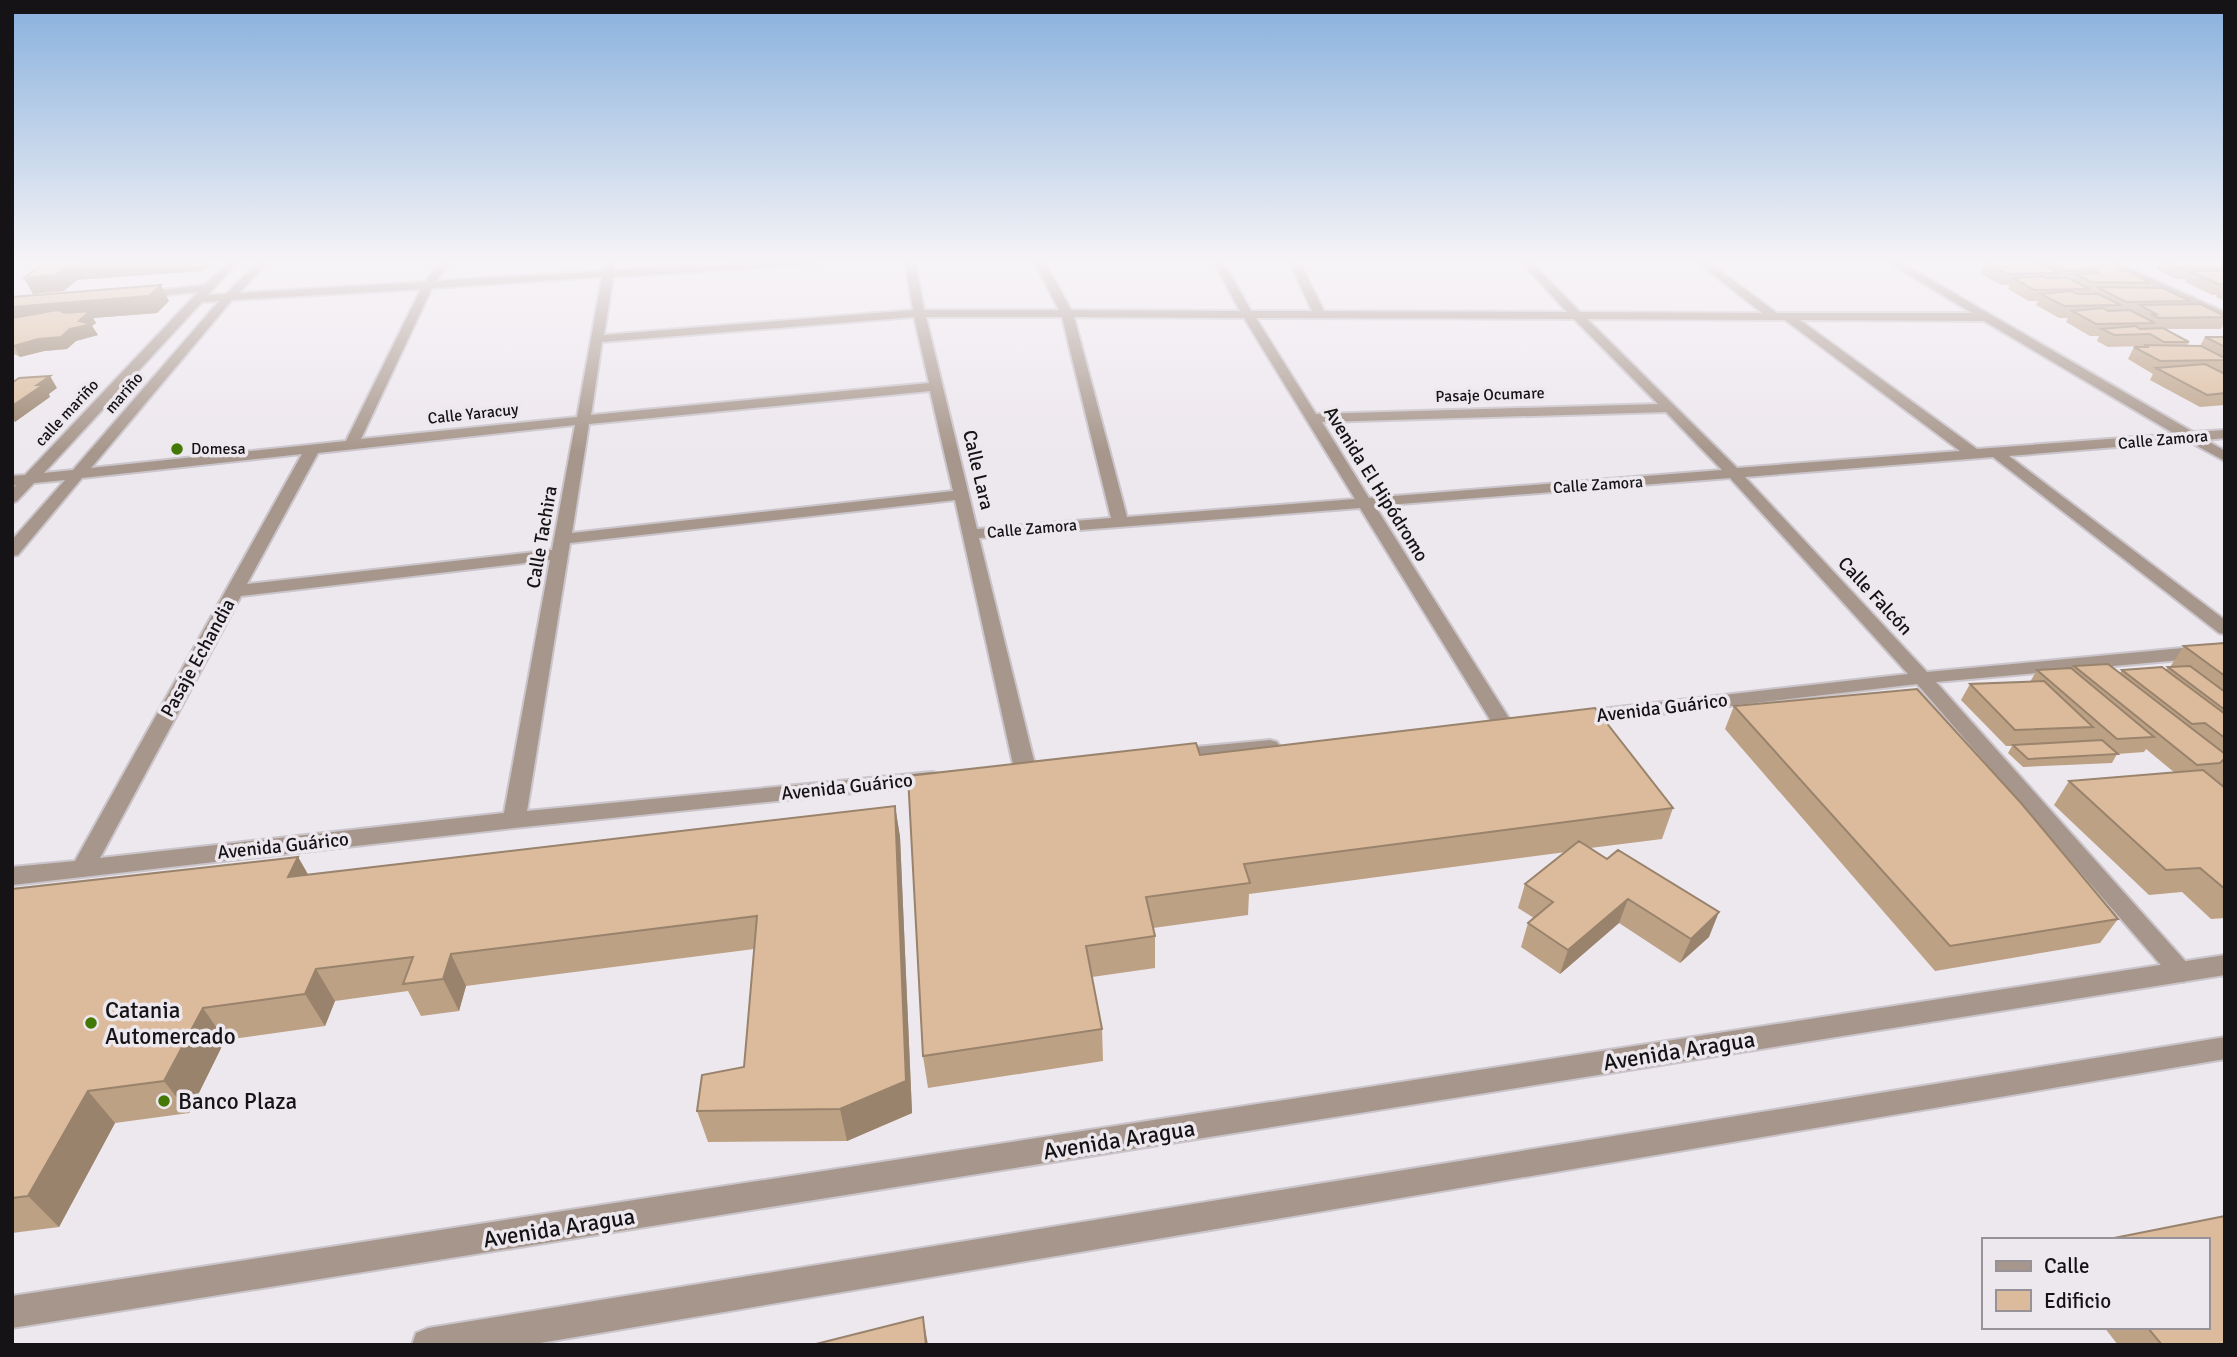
<svg xmlns="http://www.w3.org/2000/svg" width="2237" height="1357" font-family="Signika,sans-serif">
  <style>
    .lines { fill: none; stroke-linecap: round; stroke-linejoin: round }
    .minor-casing { stroke: #cac5cb; stroke-width: 4 }
    .tertiary-casing { stroke: #cac5cb; stroke-width: 4 }
    .minor { fill: #a7968b; fill-rule: evenodd }
    .tertiary { fill: #a7968b; fill-rule: evenodd }
    .wall { fill: #bca185 }
    .shaded-wall { fill: #99836c }
    .building { fill: #dbbb9b; stroke: #99836c; stroke-width: 2 }
    .poi-dot { fill: #447805; stroke: #ede7ee; stroke-width: 2.5 }
    .labels { text-anchor: middle; dominant-baseline: central; stroke-width: 7; stroke-linejoin: round; paint-order: stroke }
    .far-street-label { font-size: 16px; fill: #151315; stroke: #ede7ee }
    .far-poi-label { font-size: 16px; fill: #151315; stroke: #ede7ee; text-anchor: start }
    .street-label { font-size: 19px; fill: #151315; stroke: #ede7ee }
    .near-poi-label { font-size: 23px; fill: #151315; stroke: #ede7ee; text-anchor: start }
    .near-street-label { font-size: 23px; fill: #151315; stroke: #ede7ee }
  </style>
  <rect width="100%" height="100%" fill="#ede7ee"/>
  <g class="lines">
    <g class="minor-casing">
      <path id="minor" d="M229,261H239L208,295L226,294L259,261H269L239,293L425,282L440,261H450L436,281L603,271L607,261H614V270L773,261H823L818,264L613,277L604,335L913,310L905,261H915L924,310H1059L1034,261H1044L1071,310L1240,311L1213,261H1223L1251,311H1312L1289,261H1299L1324,311L1567,312L1520,261H1530L1580,312L1762,313L1696,261H1707L1777,313H1972L1886,261H1898L2193,432L2225,430V438L2206,440L2225,451V461L2188,441L2009,456L2225,620V634L2219,633L1993,457L1745,477L1927,672L2225,644V656L1936,682L2195,972L2191,979L2182,982L2173,979L1917,684L1575,724L1568,722L1565,718L1568,714L1575,712L1908,674L1730,478L1375,506L1514,726L1511,731H1497L1494,726L1360,508L979,538L1036,769L1032,774H1018L1014,769L955,500L570,543L527,811L932,772L940,774L943,779L940,784L514,828L12,885V867L75,861L302,454L82,478L18,555L12,556V540L65,480L34,483L17,501L12,503V489L16,485L12,486V476L25,475L198,292L139,298L133,295L135,293L205,285ZM602,277L577,417L361,439L432,288ZM421,289L346,441L91,468L232,300ZM219,301L73,470L44,473L202,302ZM914,317L929,383L591,415L602,342ZM926,317H1062L1111,518L977,529ZM1074,317L1244,318L1355,499L1127,517ZM1256,318L1574,319L1658,404L1316,414ZM1587,319L1785,320L1960,451L1737,468ZM1800,320L1984,321L2175,434L1977,449ZM930,391L953,491L572,533L589,424ZM1666,412L1722,470L1369,498L1322,422ZM575,425L552,550L247,584L318,453ZM550,560L504,813L100,858L241,596Z
        M2100,261H2113L2225,312V320Z
        M1270,740L1277,742L1280,747L1277,752L1174,763L1167,761L1164,756L1167,751L1174,749Z"/>
    </g>
    <g class="tertiary-casing">
      <path id="tertiary" d="M2225,955V975L12,1328V1296Z
        M2225,1037V1059L528,1345H412L416,1333L428,1328Z"/>
    </g>
    <use href="#minor" class="minor"/>
    <use href="#tertiary" class="tertiary"/>
  </g>
  <path class="wall" d="M2034,261H2108L2126,271L2151,283L2149,288L2190,301L2188,304L2225,316V321L2221,329H2165L2189,342L2187,346H2200L2205,337H2225V367L2223,370L2225,369V405L2200,407L2150,380L2153,374L2128,359L2134,347H2143V346L2108,347L2097,341L2099,336H2090L2066,322L2068,318H2059L2036,305L2038,301H2029L2008,289L2010,285H2001L1981,274L1985,263L2033,262Z
    M2160,261H2225V301L2216,297L2217,295H2212L2185,282L2186,279H2176L2156,269Z
    M12,297L169,301L157,313L93,318L96,323L92,326L98,335L76,341L67,349L44,351L20,357L12,353Z
    M2225,643V918L2211,919L2182,892L2149,895L2054,805L2069,781L2175,773L2146,749L2144,752L2117,754L2112,763L2023,767L2008,753L2012,746H2006L1961,700L1970,684L2030,682L2037,670L2073,669L2074,666L2120,673L2122,670H2166L2168,667H2170L2184,646Z
    M1734,706L2118,919L2100,943L1935,971L1725,729Z
    M1200,755L1673,808L1662,839L1590,848L1709,937L1680,963L1619,923L1560,974L1521,947L1528,923L1534,918L1518,908L1525,884L1566,852L1249,894L1248,915L1153,928L1155,936V968L1092,977L1102,1029L1103,1061L928,1088L923,1056Z
    M895,806L900,837L912,1113L847,1141L708,1142L697,1111L744,1067L754,949L466,986L459,1011L421,1016L408,991L335,1001L325,1026L225,1040L189,1113L115,1123L59,1227L12,1233V889L298,857L308,875Z
    M2104,1327H2207L2225,1345H2118Z"/>
  <path class="shaded-wall" d="M122,261H214L204,271L77,280L64,291L33,294L24,278L69,265Z
    M161,285L169,301L157,313L93,318L96,323L92,326L98,335L76,341L67,349L44,351L20,357L14,346L12,307Z
    M50,376L57,388L49,394L50,397L15,422L12,417V406Z
    M895,806L900,837L912,1113L847,1141L840,1109Z
    M298,857L316,888L288,877Z
    M1628,899L1619,923L1560,974L1568,950Z
    M1719,912L1709,937L1680,963L1691,939Z
    M451,954L466,986L459,1011L443,979Z
    M316,969L335,1001L325,1026L305,994Z
    M203,1008L225,1040L189,1113L164,1081Z
    M88,1091L115,1123L59,1227L28,1196Z
    M923,1317L928,1345H926Z"/>
  <path class="building" d="M47,261H122L69,265L55,275L24,278Z
    M2015,261L2039,263L2060,273L2006,274L1985,263Z
    M2046,261H2108L2126,270L2119,271H2128L2151,283L2091,282L2075,274L2100,273L2094,270L2066,271Z
    M2165,261H2222L2225,262V268H2182Z
    M2190,271H2225V284H2218Z
    M2042,276L2047,278H2068L2090,289L2034,290L2013,278Z
    M161,285L149,296L12,307V297Z
    M2097,287L2163,288L2190,301L2126,302Z
    M2071,291L2077,294H2098L2121,305L2064,306L2041,294Z
    M2200,304L2225,316V317L2159,318L2151,314H2156L2140,305Z
    M2103,308L2108,311L2130,310L2155,323L2096,324L2072,311Z
    M57,310L66,313L90,311L79,321L92,324L70,329L61,337L38,339L14,346L12,345L13,318Z
    M2135,326L2140,329L2163,328L2189,342H2164L2150,334L2114,335L2102,329Z
    M2205,337H2225V347Z
    M2144,345L2201,346L2225,358V360L2160,361L2134,347H2149Z
    M2205,364L2225,374V393L2207,395L2156,368Z
    M50,376L37,385H43L12,406V383L19,378Z
    M2225,643V676L2184,646Z
    M2108,664L2225,754V760H2223L2220,763L2197,765L2074,666Z
    M2190,666L2225,692V710L2168,667Z
    M2162,667L2225,714V738L2205,723L2192,724L2122,670Z
    M2071,668L2154,737L2117,739L2037,670Z
    M2044,681L2093,727L2015,730L1970,684Z
    M1917,689L2021,803L2118,919L1950,946L1734,706Z
    M1595,708L1673,808L1244,864L1250,883L1146,897L1155,936L1086,946L1102,1029L923,1056L908,776L1196,743L1200,755Z
    M2102,740L2118,754L2028,759L2013,745Z
    M2203,770L2225,788V889L2200,868L2166,870L2069,781Z
    M895,806L906,1081L840,1109L697,1111L702,1075L744,1067L757,916L451,954L443,979L403,984L413,957L316,969L305,994L203,1008L164,1081L88,1091L28,1196L12,1198V889L298,857L288,877Z
    M1579,841L1607,859L1618,850L1719,912L1691,939L1628,899L1568,950L1528,923L1553,902L1525,884Z
    M2225,1216V1345H2162L2147,1327H2207V1240H2104Z
    M923,1317L926,1345H812Z"/>
  <linearGradient id="sky" x2="0" y2="1"><stop stop-color="#87b0dd"/><stop offset="0.58" stop-color="#f7f4f7"/><stop offset="1" stop-color="#f7f4f7" stop-opacity="0"/></linearGradient>
  <rect width="2237" height="451" fill="url(#sky)"/>
  <g class="poi-dot">
    <circle cx="177" cy="449" r="7"/>
    <circle cx="91" cy="1023" r="7"/>
    <circle cx="164" cy="1101" r="7"/>
  </g>
  <g class="labels">
    <g class="far-street-label">
      <text transform="translate(124 393) rotate(-49)">mariño</text>
      <text transform="translate(1490 395) rotate(-2)">Pasaje Ocumare</text>
      <text transform="translate(67 413) rotate(-47)">calle mariño</text>
      <text transform="translate(473 414) rotate(-6)">Calle Yaracuy</text>
      <text transform="translate(2163 440) rotate(-5)">Calle Zamora</text>
      <text transform="translate(1598 485) rotate(-4)">Calle Zamora</text>
      <text transform="translate(1032 529) rotate(-5)">Calle Zamora</text>
    </g>
    <g class="far-poi-label">
      <text x="191" y="449">Domesa</text>
    </g>
    <g class="street-label">
      <text transform="translate(978 470) rotate(77)">Calle Lara</text>
      <text transform="translate(1376 484) rotate(58)">Avenida El Hipódromo</text>
      <text transform="translate(542 537) rotate(-80)">Calle Tachira</text>
      <text transform="translate(1875 596) rotate(47)">Calle Falcón</text>
      <text transform="translate(198 658) rotate(-61)">Pasaje Echandia</text>
      <text transform="translate(1662 708) rotate(-7)">Avenida Guárico</text>
      <text transform="translate(847 787) rotate(-6)">Avenida Guárico</text>
      <text transform="translate(283 846) rotate(-6)">Avenida Guárico</text>
    </g>
    <g class="near-poi-label">
      <text x="105" y="1010">Catania<tspan x="105" dy="26">Automercado</tspan></text>
      <text x="178" y="1101">Banco Plaza</text>
    </g>
    <g class="near-street-label">
      <text transform="translate(1679 1051) rotate(-9)">Avenida Aragua</text>
      <text transform="translate(1119 1140) rotate(-9)">Avenida Aragua</text>
      <text transform="translate(559 1228) rotate(-9)">Avenida Aragua</text>
    </g>
  </g>
  <rect width="2237" height="1357" fill="none" stroke="#151315" stroke-width="28"/>
  <rect x="1982" y="1238" width="228" height="91" fill="#ede7ee" stroke="#979297" stroke-width="2"/>
  <rect x="1996" y="1261" width="35" height="10" fill="#a7968b" stroke="#979297" stroke-width="2"/>
  <text x="2044" y="1273" font-size="21" fill="#151315">Calle</text>
  <rect x="1996" y="1290" width="35" height="21" fill="#dbbb9b" stroke="#979297" stroke-width="2"/>
  <text x="2044" y="1308" font-size="21" fill="#151315">Edificio</text>
</svg>
